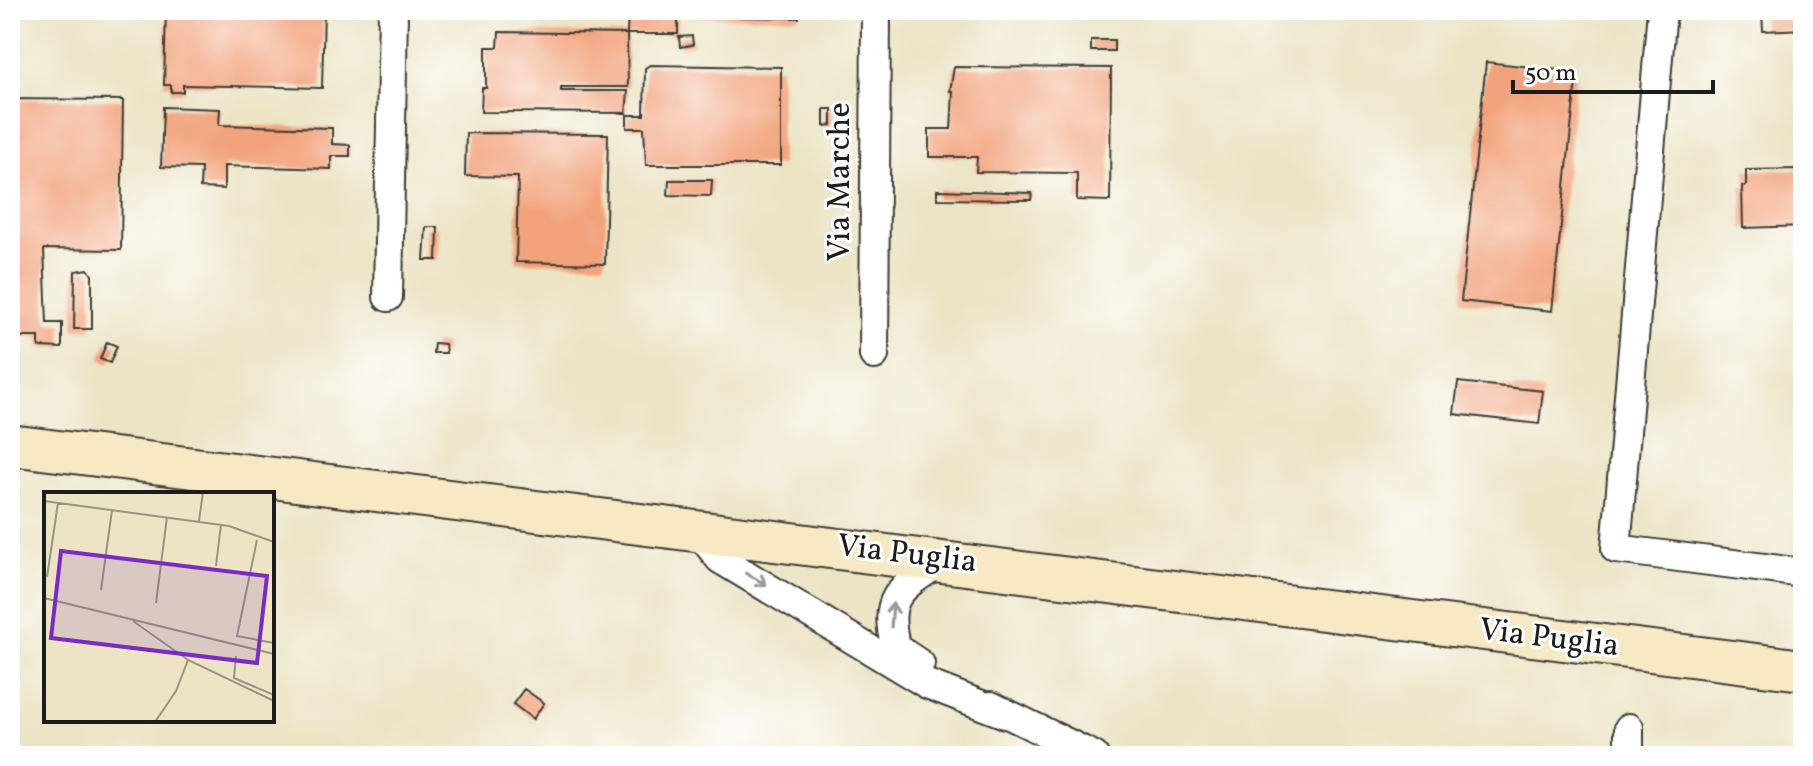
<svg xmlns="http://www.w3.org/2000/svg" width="1813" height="766" font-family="Vollkorn,serif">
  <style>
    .building { fill: #f2a37b }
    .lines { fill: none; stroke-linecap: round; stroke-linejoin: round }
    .street-casing { stroke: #3b3a35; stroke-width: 32 }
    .secondary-casing { stroke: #3b3a35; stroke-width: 44 }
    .street { stroke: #fff; stroke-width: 28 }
    .secondary { stroke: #f7e9c3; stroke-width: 40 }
    .oneway { stroke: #999 }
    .labels { text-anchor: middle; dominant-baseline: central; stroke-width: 6; stroke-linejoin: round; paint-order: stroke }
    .street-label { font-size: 32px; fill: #1c1c1c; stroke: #fff }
    .inset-road { fill: none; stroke: #999481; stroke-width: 2 }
    .view { fill: #7b2cbf; fill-opacity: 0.15; stroke: #7b2cbf; stroke-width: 4 }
    .inset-edge { fill: none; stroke: #1c1c1c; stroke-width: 4 }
  </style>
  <rect width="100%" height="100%" fill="#fff"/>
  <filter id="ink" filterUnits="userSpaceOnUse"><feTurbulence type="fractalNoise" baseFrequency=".0125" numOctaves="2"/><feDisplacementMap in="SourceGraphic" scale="16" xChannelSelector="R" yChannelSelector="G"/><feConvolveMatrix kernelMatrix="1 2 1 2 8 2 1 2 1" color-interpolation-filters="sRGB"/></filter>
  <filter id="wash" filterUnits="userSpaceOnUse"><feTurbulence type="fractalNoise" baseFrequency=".006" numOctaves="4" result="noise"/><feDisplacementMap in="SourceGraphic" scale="32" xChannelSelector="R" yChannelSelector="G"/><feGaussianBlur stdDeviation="1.8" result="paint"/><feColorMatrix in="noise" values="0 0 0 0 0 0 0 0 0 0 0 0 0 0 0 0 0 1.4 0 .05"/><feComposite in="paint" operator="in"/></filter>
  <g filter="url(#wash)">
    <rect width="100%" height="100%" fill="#ece4c5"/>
    <g id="blocks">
      <path class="building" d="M166,10H324L322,88L183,85V92H171V85H164Z
        M628,10H799V18L678,16V34H627Z
        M1762,10H1803V29L1763,31Z
        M499,32L627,34L628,87H561V91H628L626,113L481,112L482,88H486V47H498Z
        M692,36L693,45L680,47L679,37Z
        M1091,40H1114V51H1091Z
        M1486,62L1577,72L1552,311L1461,301Z
        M650,65L781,67V165H646L644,128H627V115H644L645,68Z
        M954,67L1111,68L1110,201L1077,200V173L976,172L977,157H929V129H951L953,91H950Z
        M10,99L123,100L121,250L44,249L47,323H62V348L39,347V337H16L15,345H10Z
        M163,107L220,109L219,125L332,128V144L350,145V156H331V169L224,166V189L200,188L201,168L161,167Z
        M824,109H832V125L824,126Z
        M466,133L608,134L605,264L516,262L518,177L465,176Z
        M1803,169V226L1743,228L1742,186H1746V170Z
        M669,180H712L711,196L668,195Z
        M937,190L1032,193L1031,200L937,199Z
        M426,227H438L437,260H424Z
        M88,269L92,275V329H74L75,271Z
        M107,342L117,346L110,363L100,359Z
        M434,343L445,344L446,353H433Z
        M1458,382L1543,391L1539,424L1454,414Z
        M524,689L544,703L533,719L513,704Z"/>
    </g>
  </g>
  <g filter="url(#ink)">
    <use href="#blocks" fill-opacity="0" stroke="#3b3a35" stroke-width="2"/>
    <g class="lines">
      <g class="street-casing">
        <path id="street" d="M1662,10L1616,549L1803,573
          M388,297L393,10
          M874,355L876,10
          M697,530L720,559L927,684L1005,714
          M920,664L896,648C881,594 903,587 944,559
          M991,706L1094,756
          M1629,728V756"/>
      </g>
      <g class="secondary-casing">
        <path id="secondary" d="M10,445L1803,670"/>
      </g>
      <use href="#street" class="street"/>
      <use href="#secondary" class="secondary"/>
    </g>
    <defs><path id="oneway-shaft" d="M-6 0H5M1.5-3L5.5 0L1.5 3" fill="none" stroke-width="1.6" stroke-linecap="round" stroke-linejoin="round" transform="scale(2)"/></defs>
    <g class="oneway">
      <use href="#oneway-shaft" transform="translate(756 579) rotate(29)"/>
      <use href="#oneway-shaft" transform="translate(892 615) rotate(-86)"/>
    </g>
  </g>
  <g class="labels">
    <g class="street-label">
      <text transform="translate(841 182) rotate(-90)">Via Marche</text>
      <text transform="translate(907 555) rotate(7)">Via Puglia</text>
      <text transform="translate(1549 639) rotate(7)">Via Puglia</text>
    </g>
  </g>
  <g transform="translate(44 492)">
    <rect width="230" height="230" fill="#ece4c5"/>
    <path class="inset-road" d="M0,9L185,34L230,50M155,29L159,0M213,48L193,144L230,151M172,74L177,32M3,85L14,11M57,98L68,18M0,106L230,162M112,111L123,25M89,129L144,168L230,209M192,164L190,186L230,203M111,230L132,199L144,168"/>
    <path class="view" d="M17,59L223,84L213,171L7,146Z"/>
    <rect width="230" height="230" class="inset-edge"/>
  </g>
  <rect width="1813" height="766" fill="none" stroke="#fff" stroke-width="40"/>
  <path d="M1513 80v12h200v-12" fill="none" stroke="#1c1c1c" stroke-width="4"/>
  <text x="1525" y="80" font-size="24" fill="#1c1c1c" stroke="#ffffff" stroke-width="6" paint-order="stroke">50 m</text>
</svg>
